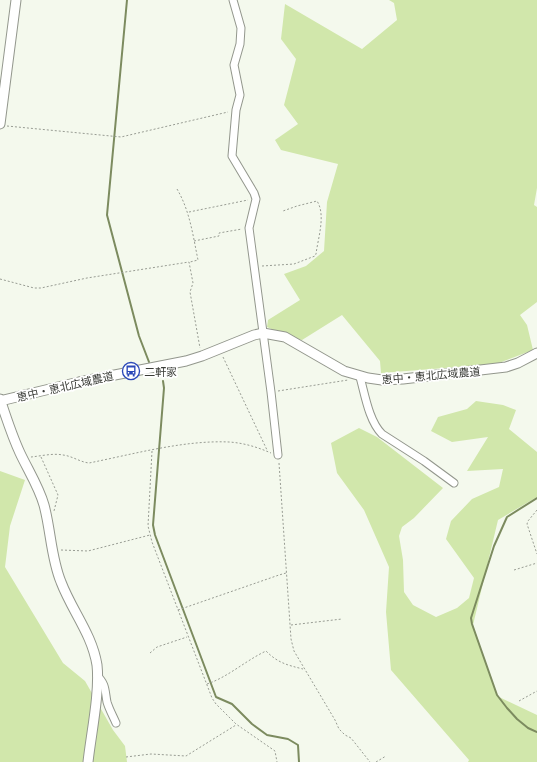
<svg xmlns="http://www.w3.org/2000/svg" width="537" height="762" font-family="'Noto Sans','Noto Sans JP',sans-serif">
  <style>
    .green { fill: #d1e7ab }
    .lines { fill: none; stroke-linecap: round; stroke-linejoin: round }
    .stream { stroke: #7c8b5f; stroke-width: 2 }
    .minor-casing { stroke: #93978d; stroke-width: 9 }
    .tertiary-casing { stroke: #93978d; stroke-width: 11 }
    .path { stroke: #989c93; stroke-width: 1; stroke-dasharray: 2 2; stroke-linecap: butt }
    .minor { stroke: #fff; stroke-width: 7 }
    .tertiary { stroke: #fff; stroke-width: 9 }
    .labels { text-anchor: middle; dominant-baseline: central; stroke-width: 3.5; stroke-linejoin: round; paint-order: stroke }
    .poi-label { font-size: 11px; fill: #3a3c37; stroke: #fff; text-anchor: start }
    .street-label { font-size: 11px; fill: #3a3c37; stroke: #fff }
  </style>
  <rect width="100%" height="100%" fill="#f4f9ed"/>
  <path class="green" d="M389,0H537V188L534,205L537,207V302L520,315L527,325L533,350L496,364L381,373L380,361L342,315L302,340L292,338L267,327L268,320L300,300L284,274L306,266L324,251L327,202L338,164L281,150L275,140L298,124L284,105L296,59L281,39L285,4L362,49L397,20L394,3Z
    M476,401L503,405L516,410L509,429L537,452V497L498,520L473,625L497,696L537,715V762H468L469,760L391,670L386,612L389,567L364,510L337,473L331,443L359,428L377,437L443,488L414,518L402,527L399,536L403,560L404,592L413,605L436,617L457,608L469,598L474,578L446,539L451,521L472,499L499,487L503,469L467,471L488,437L452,442L431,431L438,417L467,409Z
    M0,471L25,480L10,526L5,567L63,663L85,681L113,730L125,746L127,762H0Z"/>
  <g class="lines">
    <path class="stream" d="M127,0L107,215L139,336L149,362
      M163,381L164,388L153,525L155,535L216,697L232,704L252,724L267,735L288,739L298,745L299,762
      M537,498L507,517L494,546L471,618L472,624L497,695L507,708L517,719L528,728L537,732"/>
    <g class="minor-casing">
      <path id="minor" d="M233,0L241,28L240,44L234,65L240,95L236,110L232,156L254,193L256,199L249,228L271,392L278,455
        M360,377C365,395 369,421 382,434L424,461L454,483
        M97,676C106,683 105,692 107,702C109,709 113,716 116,723"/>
    </g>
    <g class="tertiary-casing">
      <path id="tertiary" d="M0,124L16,0
        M0,399C6,417 12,436 20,453C28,470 39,487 44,505C51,531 51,558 61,582C72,611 92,634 97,665C100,693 91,734 88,762
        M0,401L79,382L186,361L202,356L254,335L263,333L285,337L344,371L368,378L382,380L403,379L506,367L518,363L537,353"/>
    </g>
    <path class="path" d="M7,126L121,137L228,112
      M177,189C190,211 193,236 198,260L190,262
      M189,212L248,200
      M194,241L219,236V233L242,229
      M262,266L294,264L315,256L316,254C318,238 326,215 317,201L297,206L283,211
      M0,279L34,288H41L87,278L189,262L193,283L190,292L200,348
      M223,357L267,450
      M278,391L348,380
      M152,451L148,526L152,542L212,698L216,704L236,724L275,751L277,762
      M31,457C41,456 53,453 63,455C72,456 80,462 89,463C134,454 184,440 229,442C244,443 257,447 271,453
      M41,457L58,495L54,511
      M279,463L291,639L294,651L335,720L339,729L345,735L351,738L370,762
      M537,510L528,521L527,524L537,554
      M61,550L88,551L150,535
      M514,570L537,563
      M178,610L279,575L286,573
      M291,625L342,619
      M150,653L157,647L187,637
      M207,684C228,677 245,661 266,651C278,663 287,665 303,669
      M519,701L537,691
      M126,757L151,754L186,756L236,725
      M376,762L386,756"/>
    <use href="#minor" class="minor"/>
    <use href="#tertiary" class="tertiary"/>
  </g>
  <defs>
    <g id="bus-ring" transform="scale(0.9)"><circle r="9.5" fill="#fff" stroke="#2b48b8" stroke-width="1.5"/><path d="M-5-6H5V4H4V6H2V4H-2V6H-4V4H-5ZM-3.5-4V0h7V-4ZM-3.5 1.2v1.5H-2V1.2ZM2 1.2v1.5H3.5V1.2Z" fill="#2b48b8"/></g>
  </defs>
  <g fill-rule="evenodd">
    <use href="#bus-ring" x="131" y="371"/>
  </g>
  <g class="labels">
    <g class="poi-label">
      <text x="144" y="371">二軒家</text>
    </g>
    <g class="street-label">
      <text transform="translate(431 375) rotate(-5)">恵中・恵北広域農道</text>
      <text transform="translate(65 386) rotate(-13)">恵中・恵北広域農道</text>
    </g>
  </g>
</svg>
